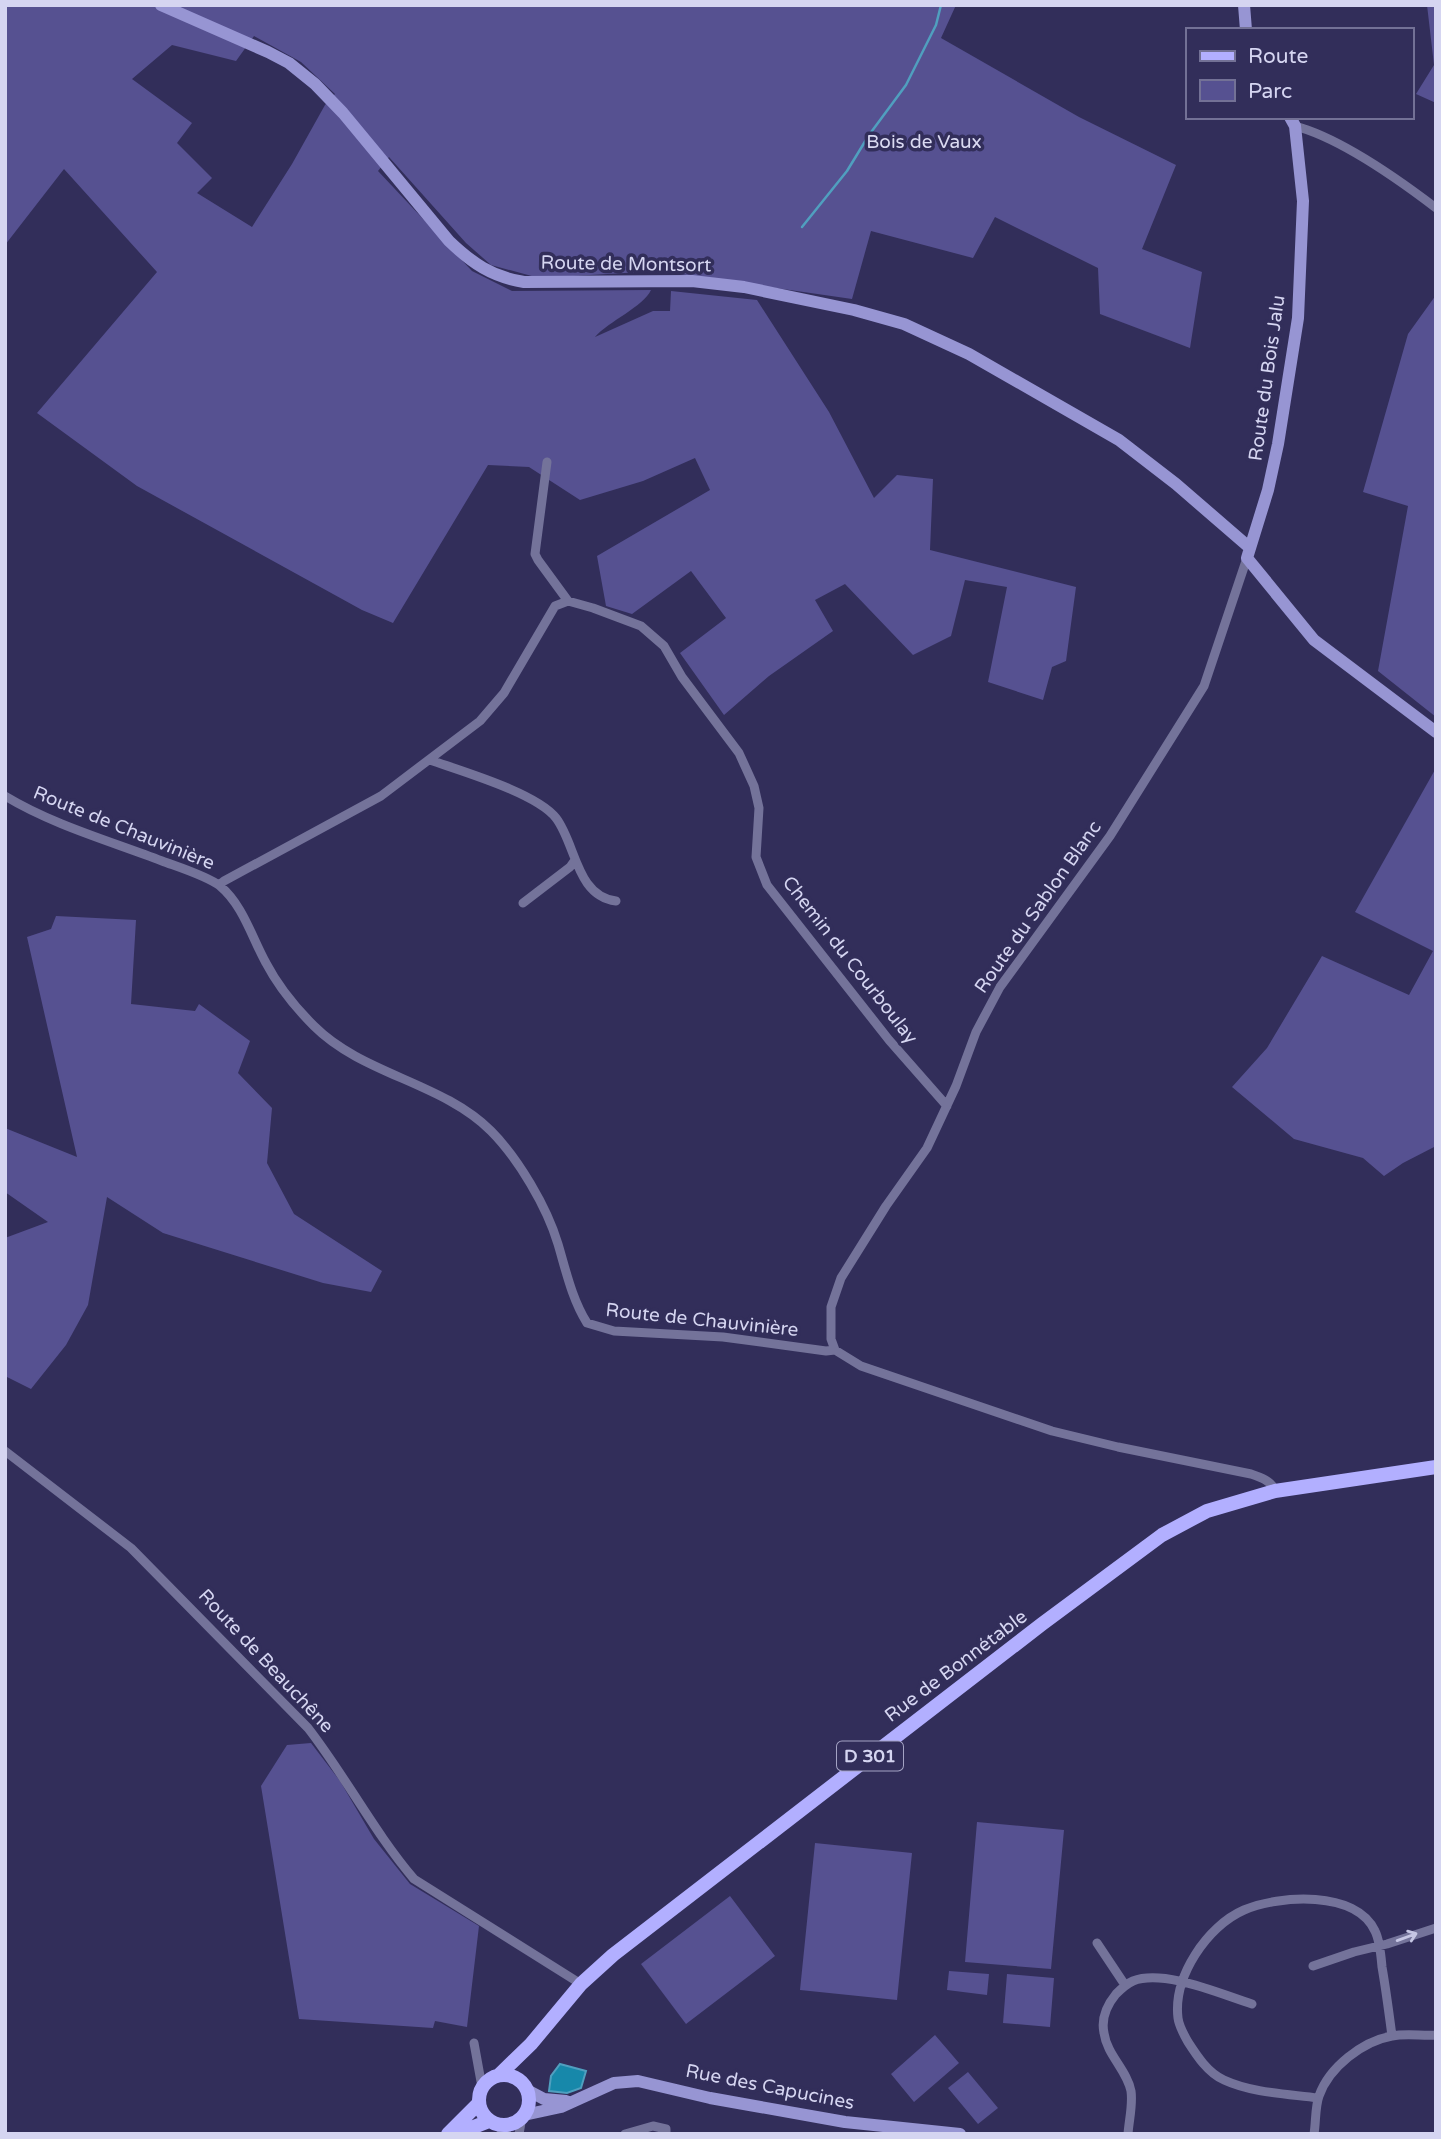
<svg xmlns="http://www.w3.org/2000/svg" width="1441" height="2139" font-family="'Varela Round',sans-serif">
  <style>
    .green { fill: #565191; fill-rule: evenodd }
    .water { fill: #1788aa; stroke: #509fbf; stroke-width: 2 }
    .lines { fill: none; stroke-linecap: round; stroke-linejoin: round }
    .stream { stroke: #509fbf; stroke-width: 2.5 }
    .street { stroke: #74739a; stroke-width: 9 }
    .secondary { stroke: #9795d3; stroke-width: 12 }
    .primary { stroke: #b2afff; stroke-width: 14 }
    .oneway { stroke: #c6c6e4 }
    .labels { text-anchor: middle; dominant-baseline: central; stroke-width: 7; stroke-linejoin: round; paint-order: stroke }
    .shield { fill: #322e5a; stroke: #a4a3c4; stroke-width: 2 }
    .shield-label { font-size: 18px; font-weight: bold; fill: #d5d5f1 }
    .park-label { font-size: 19px; fill: #dadaf2; stroke: #322e5a }
    .street-label { font-size: 19px; fill: #d5d5f1; stroke: #322e5a }
  </style>
  <rect width="100%" height="100%" fill="#322e5a"/>
  <path class="green" d="M5,5H956L941,38L1079,117L1176,165L1142,249L1202,272L1190,348L1100,314L1098,268L995,217L973,258L871,231L852,299L659,271L539,278L491,265L466,243L389,157L378,171L472,271L512,291L651,290C643,307 609,321 595,337L653,311H670L671,291L757,300L829,412L874,498L897,475L933,479L930,550L1076,587L1066,661L1052,667L1043,700L988,682L1007,587L965,580L951,636L913,655L845,584L815,600L833,631L769,676L724,715L680,653L726,618L691,571L632,614L606,606L597,556L710,490L695,458L643,481L580,500L529,467L488,465L393,623L362,610L137,486L37,413L157,272L64,169L5,245ZM254,36L301,62L335,94L325,105L292,164L252,227L197,193L212,178L177,143L192,123L132,79L172,45L236,61Z
    M1427,5H1436V103L1416,94L1434,65Z
    M1436,295V717L1378,671L1408,506L1363,492L1408,334Z
    M1436,768V1146L1403,1163L1384,1176L1363,1158L1294,1139L1232,1087L1267,1048L1322,956L1409,995L1433,951L1355,912Z
    M56,916L136,920L131,1004L195,1011L199,1004L250,1041L238,1073L272,1108L267,1163L294,1214L382,1271L371,1292L323,1283L163,1233L107,1197L88,1305L66,1345L31,1389L5,1376V1238L48,1222L5,1192V1128L77,1157L27,937L51,929Z
    M311,1743L340,1781L374,1839L410,1884L479,1926L467,2027L435,2021L433,2028L299,2019L261,1786L287,1745Z
    M977,1822L1064,1830L1051,1969L965,1962Z
    M815,1843L912,1853L897,2000L800,1990Z
    M730,1896L775,1956L686,2024L641,1964Z
    M949,1971L989,1974L987,1995L947,1990Z
    M1007,1974L1054,1978L1050,2027L1003,2023Z
    M935,2035L959,2063L914,2102L891,2074Z
    M968,2072L998,2108L978,2124L948,2088Z"/>
  <path class="water" d="M560,2064L586,2071L581,2088L567,2093L549,2091L551,2076Z"/>
  <g class="lines">
    <path class="stream" d="M802,227L847,171L869,135L906,85L936,25L941,5"/>
    <path class="street" d="M1295,126C1340,138 1398,179 1436,208
      M547,462L535,554L538,560L568,601L593,608L641,626L664,646L682,677L739,753L754,786L759,808L756,857L767,885L889,1040L947,1106
      M430,760C461,771 537,793 556,818C576,844 576,896 616,901
      M5,796C53,825 110,841 162,861C178,867 207,876 220,886C243,905 252,938 266,963C278,986 296,1008 314,1026C363,1075 442,1082 491,1131C518,1158 547,1207 558,1244C566,1271 572,1299 587,1323L614,1331L723,1337L826,1351L835,1350L861,1366L1052,1431L1118,1447L1251,1474C1260,1477 1272,1481 1275,1491
      M219,885L224,881L381,796L480,721L504,693L555,606L568,601
      M523,903L570,867L575,860
      M835,1350L831,1339V1307L841,1278L886,1206L927,1148L956,1086L976,1032L1000,987L1110,836L1204,686L1247,558
      M5,1451L131,1548L308,1728C346,1777 374,1832 414,1879L581,1984
      M1097,1943L1125,1985
      M1313,1966L1354,1952L1387,1944L1436,1928
      M474,2043L482,2087
      M1318,2098C1288,2094 1252,2093 1224,2080C1208,2073 1197,2056 1188,2042C1184,2035 1179,2026 1178,2018C1173,1977 1207,1926 1244,1910C1279,1895 1356,1890 1375,1931C1380,1941 1381,1956 1382,1967C1386,1990 1389,2013 1392,2036
      M494,2123L507,2134
      M519,2134L522,2117
      M625,2134L653,2126L666,2129V2134
      M1128,2134C1129,2120 1133,2105 1131,2091C1127,2070 1107,2055 1104,2033C1101,2019 1107,2005 1116,1994C1121,1989 1126,1984 1133,1981C1164,1969 1220,1994 1252,2004
      M1314,2134C1316,2122 1315,2107 1319,2096C1329,2067 1363,2041 1392,2036C1406,2033 1422,2036 1436,2035"/>
    <path class="secondary" d="M161,5L268,52L289,63L315,84L343,113L449,241C472,263 492,277 524,282L692,281L744,287L854,310L904,324L969,354L1119,440L1176,484L1250,548
      M1244,5L1246,30
      M1290,117L1295,126L1303,201L1298,318L1278,444L1268,490L1247,558L1314,640L1436,732
      M527,2090L544,2099L566,2101
      M524,2115L561,2107L614,2083L638,2081L710,2098L845,2122L960,2134"/>
    <path class="primary" d="M479 2100a25 25 0 1 1 50 0a25 25 0 1 1-50 0Z
      M499,2075L531,2044L581,1984L613,1955L1042,1624L1162,1535L1207,1511L1275,1491L1436,1467
      M448,2134L479,2103
      M456,2134L489,2121"/>
  </g>
  <defs><path id="oneway-shaft" d="M-6 0H5M1.5-3L5.5 0L1.5 3" fill="none" stroke-width="1.6" stroke-linecap="round" stroke-linejoin="round" transform="scale(1.75)"/></defs>
  <use class="oneway" href="#oneway-shaft" transform="translate(1407 1937) rotate(-20)"/>
  <g class="labels">
    <rect class="shield" x="837" y="1741.5" width="66" height="29" rx="5"/>
    <g class="shield-label">
      <text x="870" y="1756">D 301</text>
    </g>
    <g class="park-label">
      <text x="924" y="142">Bois de Vaux</text>
    </g>
    <g class="street-label">
      <text transform="translate(626 264) rotate(1)">Route de Montsort</text>
      <text transform="translate(1267 378) rotate(-82)">Route du Bois Jalu</text>
      <text transform="translate(124 828) rotate(22)">Route de Chauvinière</text>
      <text transform="translate(1038 907) rotate(-55)">Route du Sablon Blanc</text>
      <text transform="translate(850 960) rotate(52)">Chemin du Courboulay</text>
      <text transform="translate(702 1320) rotate(6)">Route de Chauvinière</text>
      <text transform="translate(266 1661) rotate(47)">Route de Beauchêne</text>
      <text transform="translate(956 1666) rotate(-37)">Rue de Bonnétable</text>
      <text transform="translate(770 2087) rotate(11)">Rue des Capucines</text>
    </g>
  </g>
  <rect width="1441" height="2139" fill="none" stroke="#d5d5f1" stroke-width="14"/>
  <rect x="1186" y="28" width="228" height="91" fill="#322e5a" stroke="#737196" stroke-width="2"/>
  <rect x="1200" y="51" width="35" height="10" fill="#b2afff" stroke="#737196" stroke-width="2"/>
  <text x="1248" y="63" font-size="21" fill="#d5d5f1">Route</text>
  <rect x="1200" y="80" width="35" height="21" fill="#565191" stroke="#737196" stroke-width="2"/>
  <text x="1248" y="98" font-size="21" fill="#d5d5f1">Parc</text>
</svg>
